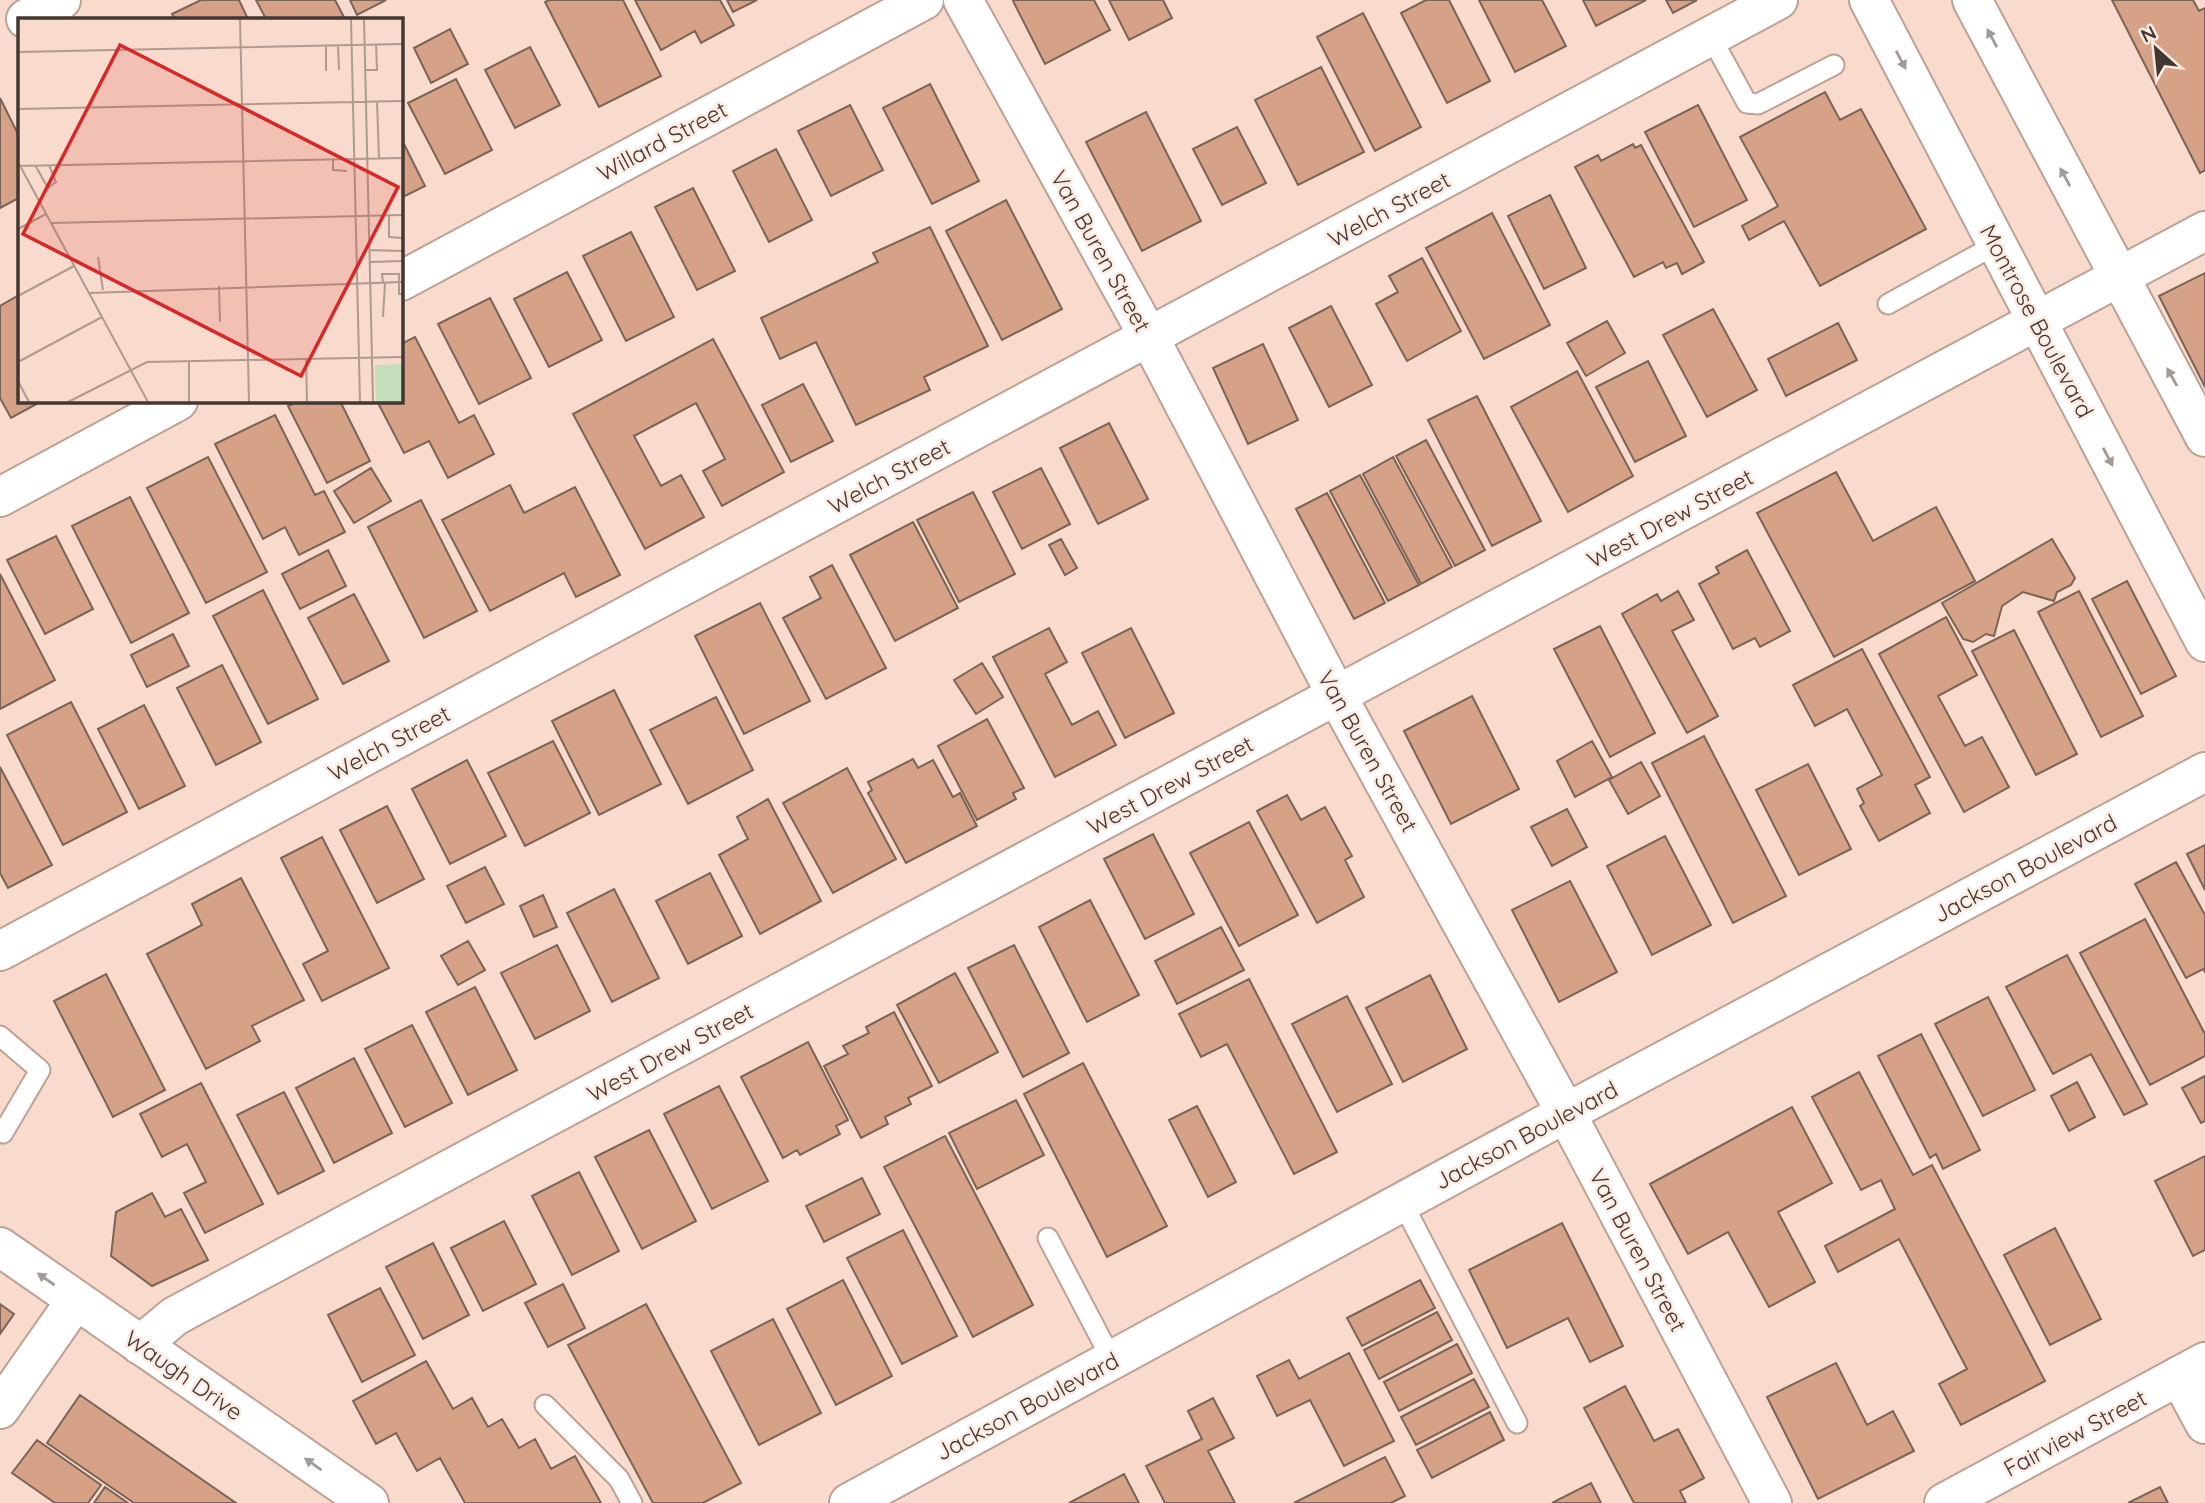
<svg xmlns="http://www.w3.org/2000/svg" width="2205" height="1503" font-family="Quicksand,sans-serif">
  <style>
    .building { fill: #d5a287; stroke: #7b6356; stroke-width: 2 }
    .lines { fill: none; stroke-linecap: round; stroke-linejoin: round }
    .service-casing { stroke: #bda194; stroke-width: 23 }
    .minor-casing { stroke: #bda194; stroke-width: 42 }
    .tertiary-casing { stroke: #bda194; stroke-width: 42 }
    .secondary-casing { stroke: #bda194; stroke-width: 42 }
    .service { stroke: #fff; stroke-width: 19 }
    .minor { stroke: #fff; stroke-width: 38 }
    .tertiary { stroke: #fff; stroke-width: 38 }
    .secondary { stroke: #fff; stroke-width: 38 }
    .oneway { fill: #a19b98 }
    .labels { text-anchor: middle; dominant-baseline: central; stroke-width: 5; stroke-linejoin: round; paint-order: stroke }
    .street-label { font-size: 23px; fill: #433732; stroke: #fdebe3 }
    .inset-road { fill: none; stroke: #b0998f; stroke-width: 2 }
    .view { fill: #d62828; fill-opacity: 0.15; stroke: #d62828; stroke-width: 3.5 }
    .inset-edge { fill: none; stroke: #433732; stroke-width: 3.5 }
  </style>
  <rect width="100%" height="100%" fill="#f8dbcd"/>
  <path class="building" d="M201,0H239L248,19H175L172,14Z
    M256,0H335L345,19H266Z
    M350,0H386L357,15Z
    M549,0H623L661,76L599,107L545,2Z
    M635,0H720L734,25L701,43L695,31L661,50Z
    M727,0H757L733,12Z
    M1015,0H1094L1110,30L1045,64L1013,1Z
    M1109,0H1163L1172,18L1129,40Z
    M1426,0H1449L1490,81L1447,103L1401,13Z
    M1479,0H1542L1566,46L1515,72Z
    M1583,0H1646L1596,26Z
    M1666,0H1697L1673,13Z
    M2112,0H2193L2199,11L2205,8V170L2200,173Z
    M1363,13L1421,127L1375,151L1317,37Z
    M450,29L468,64L431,83L414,48Z
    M530,47L560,105L515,128L485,70Z
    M1321,67L1364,152L1298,185L1255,100Z
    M456,79L492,150L445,174L408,103Z
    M930,84L979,181L932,204L883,108Z
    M1825,92L1840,120L1861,109L1926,229L1820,286L1784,221L1749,240L1742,226L1778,206L1740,137Z
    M0,98L19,136V198L0,208Z
    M850,105L883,170L831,196L798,131Z
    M1698,105L1747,200L1694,227L1645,132Z
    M1146,112L1201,221L1142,251L1086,142Z
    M1237,127L1266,183L1222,205L1193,149Z
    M401,138L425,186L401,198Z
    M1633,144L1635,148L1641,145L1704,262L1682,274L1677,263L1666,268L1663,262L1634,277L1575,167L1598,155L1601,161Z
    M776,149L812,220L769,242L733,171Z
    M693,188L735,271L697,290L655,207Z
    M1550,195L1586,268L1544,289L1508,216Z
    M1006,200L1062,309L1002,340L946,231Z
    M1492,213L1550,325L1484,359L1426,248Z
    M930,227L988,346L924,377L930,390L856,425L816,342L780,359L761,318L878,262L873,253Z
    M631,232L674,317L626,341L583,256Z
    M1422,258L1461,331L1407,361L1376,304L1398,292L1389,276Z
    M567,272L602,340L549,367L514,299Z
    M2205,273V387L2159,296Z
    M19,295V401H42L11,418L0,398V306Z
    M490,298L531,378L479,404L438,324Z
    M1331,306L1372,385L1329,407L1289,328Z
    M1713,309L1757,390L1707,417L1663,335Z
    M1607,321L1625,353L1586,376L1567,343Z
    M1838,323L1857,360L1786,396L1768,359Z
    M415,337L459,423L474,415L494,454L448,478L429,441L404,453L377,401H401V344Z
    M713,339L784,472L722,506L703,471L725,459L696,403L634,436L661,486L681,475L704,517L645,549L573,414Z
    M1263,344L1298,420L1248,444L1213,368Z
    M1648,361L1686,436L1635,462L1596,387Z
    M1577,371L1633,476L1568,512L1511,407Z
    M803,384L833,441L791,462L762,405Z
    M1477,396L1541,521L1492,546L1428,420Z
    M299,401H340L370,461L327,483L288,406Z
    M275,415L315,495L324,491L345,532L299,555L285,527L263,539L215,444Z
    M1109,423L1148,499L1098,524L1060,448Z
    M1426,440L1485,550L1455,566L1396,456Z
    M208,457L267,572L206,603L147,488Z
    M1393,457L1452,567L1421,584L1363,474Z
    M371,468L391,501L354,523L334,491Z
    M1041,468L1070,524L1022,549L993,492Z
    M1836,472L1873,541L1936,507L1975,581L1834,657L1757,513Z
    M1360,475L1419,585L1388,601L1330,491Z
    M510,485L524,513L575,487L620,575L576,597L564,573L490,611L442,520Z
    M973,492L1015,574L959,602L917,520Z
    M1327,493L1385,603L1354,619L1296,509Z
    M130,497L189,613L131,643L72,526Z
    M421,500L477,611L424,638L368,527Z
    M913,522L958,608L895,641L850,555Z
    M56,536L93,609L45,634L7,560Z
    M1061,539L1077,568L1065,575L1049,545Z
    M2052,539L2075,578L2071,585L2057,592L2054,601L2023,592L2002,606L1994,636L1986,634L1973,642L1963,639L1942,603Z
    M328,550L346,586L300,609L282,574Z
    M1747,550L1790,631L1760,647L1755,638L1733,649L1699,584L1719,573L1716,567Z
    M832,565L886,668L826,699L783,618L821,598L810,577Z
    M0,574L55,680L0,709Z
    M2127,581L2176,676L2141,694L2092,599Z
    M263,590L318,699L268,724L213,616Z
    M1678,591L1694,620L1672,631L1718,716L1687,733L1622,614L1657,594L1661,601Z
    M2079,591L2143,716L2101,737L2038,612Z
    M354,594L389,661L343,684L308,618Z
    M760,603L810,701L744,734L695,636Z
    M1946,617L1977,675L1938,696L1965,746L1982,737L2009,787L1964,812L1879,654Z
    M1600,626L1655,733L1610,757L1554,649Z
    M1049,628L1067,662L1045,674L1072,725L1098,711L1116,745L1055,777L993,657Z
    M1131,628L1174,713L1125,738L1082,653Z
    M2014,630L2077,754L2036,775L1972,651Z
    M173,634L189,666L147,687L131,655Z
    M1862,649L1930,777L1915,785L1930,813L1879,841L1860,806L1864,803L1857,789L1882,775L1847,709L1815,726L1793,685Z
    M982,663L1003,697L976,714L954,680Z
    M222,665L261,742L216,765L177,688Z
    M614,690L661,784L599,815L552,721Z
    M1472,696L1519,789L1451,824L1404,731Z
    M716,697L753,770L688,804L650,730Z
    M71,702L127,812L63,845L7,735Z
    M144,705L185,786L139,809L98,729Z
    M987,719L1024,788L1013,793L1016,799L977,820L938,746Z
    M1704,736L1786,896L1733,923L1652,763Z
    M553,741L590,813L525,846L488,773Z
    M1592,741L1612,777L1575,797L1557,761Z
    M913,759L918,768L933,760L953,797L960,793L977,826L906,863L868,793L872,790L868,782Z
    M467,760L506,836L450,864L412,789Z
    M1641,762L1660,796L1628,814L1609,780Z
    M1808,764L1851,849L1799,875L1756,790Z
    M0,767L52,865L8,888L0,873Z
    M847,768L896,859L833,893L783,803Z
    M1287,795L1301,820L1325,807L1352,856L1345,860L1364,897L1317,923L1257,811Z
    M768,799L821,901L760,934L719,855L748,839L737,817Z
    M387,806L424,879L377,903L340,830Z
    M1567,809L1587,847L1552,866L1531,827Z
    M1249,822L1298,915L1239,946L1190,853Z
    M1153,834L1194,914L1145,939L1104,859Z
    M1665,836L1711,925L1652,955L1607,866Z
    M322,837L389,968L322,1001L303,964L328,951L281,858Z
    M2205,845V890L2187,854Z
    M2176,862L2205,915V972L2203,969L2186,978L2135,884Z
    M485,867L504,904L466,923L447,886Z
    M710,873L742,936L688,964L656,901Z
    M241,878L304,1000L252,1026L260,1041L206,1069L147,954L202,925L192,904Z
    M1570,881L1617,972L1559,1002L1512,910Z
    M614,889L659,978L612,1002L567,913Z
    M543,895L557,927L534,937L520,906Z
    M1090,900L1139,995L1087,1022L1039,927Z
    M2145,919L2205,1034V1056L2150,1085L2080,953Z
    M1221,927L1244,970L1177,1004L1155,961Z
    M468,941L485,970L458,985L441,956Z
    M557,945L590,1011L535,1039L501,973Z
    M1014,945L1069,1053L1023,1077L968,968Z
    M2067,955L2147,1104L2124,1115L2091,1054L2053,1074L2006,987Z
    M955,973L998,1052L939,1083L897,1005Z
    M106,974L165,1090L113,1117L54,1001Z
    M1430,975L1467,1049L1403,1082L1366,1008Z
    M1249,979L1337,1152L1294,1174L1227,1044L1201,1057L1179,1014Z
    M475,987L517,1070L468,1095L426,1012Z
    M1347,996L1392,1084L1337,1112L1292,1024Z
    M1988,997L2035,1090L1983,1116L1935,1024Z
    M894,1012L932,1086L908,1098L911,1104L885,1117L888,1124L861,1138L824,1066L848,1054L843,1046L869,1033L866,1027Z
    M412,1025L452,1103L405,1127L365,1049Z
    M1921,1034L1980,1150L1943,1169L1936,1154L1930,1158L1878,1056Z
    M808,1042L848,1120L836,1126L840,1134L800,1155L797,1150L783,1158L741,1077Z
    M354,1058L392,1133L334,1163L296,1088Z
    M1083,1063L1167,1226L1107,1257L1024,1094Z
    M1859,1072L1913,1175L1932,1165L2045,1381L1961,1425L1939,1384L1967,1369L1899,1239L1838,1272L1825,1246L1895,1209L1881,1180L1861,1190L1812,1097Z
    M2205,1076V1121L2201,1123L2182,1088Z
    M2077,1082L2095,1117L2069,1131L2051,1096Z
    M201,1083L263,1204L205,1233L184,1193L206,1182L187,1144L162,1157L140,1114Z
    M719,1086L768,1181L712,1209L664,1114Z
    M284,1092L324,1171L278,1194L237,1115Z
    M1016,1100L1044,1155L977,1189L949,1133Z
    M1197,1106L1236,1182L1208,1197L1169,1120Z
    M1792,1107L1832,1183L1778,1212L1815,1282L1769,1307L1728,1232L1688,1254L1650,1184Z
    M649,1130L696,1221L642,1249L595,1157Z
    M945,1136L1033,1305L973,1337L884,1167Z
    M2205,1156V1250L2193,1256L2155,1181Z
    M579,1172L619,1251L572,1275L532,1196Z
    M862,1178L880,1214L824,1242L806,1206Z
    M152,1193L165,1217L181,1209L208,1260L152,1286L111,1256L116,1212Z
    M504,1221L536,1284L483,1311L451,1248Z
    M1562,1223L1623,1346L1590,1362L1568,1318L1507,1348L1469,1270Z
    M2055,1228L2101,1319L2050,1345L2004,1255Z
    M903,1230L957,1336L902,1364L847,1258Z
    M433,1243L469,1315L423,1339L386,1267Z
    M843,1280L892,1376L836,1405L787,1309Z
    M1420,1280L1435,1308L1362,1346L1347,1318Z
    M563,1284L585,1328L548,1347L525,1303Z
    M380,1288L415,1355L362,1382L328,1315Z
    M0,1304L14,1314L0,1334Z
    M646,1304L741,1483L703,1503H653L568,1345Z
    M1437,1312L1452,1340L1379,1379L1364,1350Z
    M773,1319L821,1413L759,1445L711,1351Z
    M1457,1344L1472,1373L1399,1411L1384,1382Z
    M1349,1353L1394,1441L1344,1466L1310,1400L1277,1416L1257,1376L1289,1360L1299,1379Z
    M426,1361L453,1409L472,1398L488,1427L502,1419L519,1448L535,1439L551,1469L575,1456L601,1503H465L440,1458L417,1471L396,1433L376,1444L353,1401Z
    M1836,1363L1867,1425L1893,1411L1914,1451L1818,1499L1767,1397Z
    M1474,1379L1489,1407L1416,1445L1401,1417Z
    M1625,1386L1654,1441L1678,1429L1704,1478L1680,1491L1686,1503H1634L1584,1408Z
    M80,1395L236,1503H134L47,1443Z
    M1213,1398L1234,1438L1208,1451L1235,1503H1165L1146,1466L1202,1439L1188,1411Z
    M1490,1412L1504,1440L1432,1478L1417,1450Z
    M37,1440L101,1485L88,1503H55L12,1473Z
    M1385,1457L1405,1496L1391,1503H1294Z
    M1124,1474L1139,1503H1069Z
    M1591,1483L1601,1503H1552Z
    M105,1487L128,1503H94Z
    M2160,1487L2168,1503H2128Z"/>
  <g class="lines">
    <g class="service-casing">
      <path id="service" d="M1711,37L1747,103L1758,104L1834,65
        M1888,304L1997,244
        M0,1036L40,1070L3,1133L0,1131
        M1402,1202L1517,1423
        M1048,1238L1112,1360
        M545,1405L619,1479L632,1503"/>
    </g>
    <g class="minor-casing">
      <path id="minor" d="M963,0L1149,337L1337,696L1566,1113L1772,1503
        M26,19L61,0
        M401,281L924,0
        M0,497L178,401
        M140,1345L175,1316L2205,231
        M2179,1376L2205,1424
        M0,1409L76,1300
        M849,1503L1566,1113L2205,772"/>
    </g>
    <g class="tertiary-casing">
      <path id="tertiary" d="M0,951L1778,0
        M1944,1503L2205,1362"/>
    </g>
    <g class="secondary-casing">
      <path id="secondary" d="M1869,0L2205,642
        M1972,0L2205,437
        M0,1247L369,1503"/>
    </g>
    <use href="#service" class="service"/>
    <use href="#minor" class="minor"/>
    <use href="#tertiary" class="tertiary"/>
    <use href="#secondary" class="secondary"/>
  </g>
  <defs><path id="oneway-solid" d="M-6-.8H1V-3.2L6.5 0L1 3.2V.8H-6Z" transform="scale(1.75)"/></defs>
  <g class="oneway">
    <use href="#oneway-solid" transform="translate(1992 38) rotate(-118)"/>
    <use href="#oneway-solid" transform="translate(1901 60) rotate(62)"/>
    <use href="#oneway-solid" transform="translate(2065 177) rotate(-118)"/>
    <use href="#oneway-solid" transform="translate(2172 377) rotate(-119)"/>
    <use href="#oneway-solid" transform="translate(2108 457) rotate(62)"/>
    <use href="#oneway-solid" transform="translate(46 1279) rotate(-145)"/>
    <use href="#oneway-solid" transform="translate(313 1464) rotate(-145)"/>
  </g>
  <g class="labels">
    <g class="street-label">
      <text transform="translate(662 141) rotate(-28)">Willard Street</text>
      <text transform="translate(1389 209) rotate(-28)">Welch Street</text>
      <text transform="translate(1101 251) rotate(61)">Van Buren Street</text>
      <text transform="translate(2037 321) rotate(62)">Montrose Boulevard</text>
      <text transform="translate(889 476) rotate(-28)">Welch Street</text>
      <text transform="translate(1670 518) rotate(-28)">West Drew Street</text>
      <text transform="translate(389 743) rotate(-28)">Welch Street</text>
      <text transform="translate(1368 751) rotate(61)">Van Buren Street</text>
      <text transform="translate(1170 785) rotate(-28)">West Drew Street</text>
      <text transform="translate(2025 868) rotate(-28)">Jackson Boulevard</text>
      <text transform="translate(670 1052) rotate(-28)">West Drew Street</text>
      <text transform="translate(1526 1135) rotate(-28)">Jackson Boulevard</text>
      <text transform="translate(1638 1250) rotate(62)">Van Buren Street</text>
      <text transform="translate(184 1375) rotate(35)">Waugh Drive</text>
      <text transform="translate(1027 1406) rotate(-28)">Jackson Boulevard</text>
      <text transform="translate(2075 1433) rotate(-28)">Fairview Street</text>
    </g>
  </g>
  <g transform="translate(18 18)">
    <rect width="385" height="385" fill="#f8dbcd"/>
    <path d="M385,346V384H358L357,347Z" fill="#c4ddbb"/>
    <path class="inset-road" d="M222,1L231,384M333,1L342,384M346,1L355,384M308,27V53M320,27L321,52M0,34L385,26M348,52H359L358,26M359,83L361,141M0,91L385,83M315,141V152L329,153M0,144L130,384M17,147L30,170L38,164L31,147M0,148L385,140M371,198V219L385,220M33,205L385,197M0,211L28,196M352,232L384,233M80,239L85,272M352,244L384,243M365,265L364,256H381V276H385M201,268L202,304M71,275L385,264M0,278L56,248M365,299L367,265M288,340L289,384M171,343V384M0,344L84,299M0,363L11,384M50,384L129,344L385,339"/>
    <path class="view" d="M102,27L380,169L283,358L5,216Z"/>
    <rect width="385" height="385" class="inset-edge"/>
  </g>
  <g transform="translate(2156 49) rotate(333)" stroke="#fdebe3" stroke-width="5" paint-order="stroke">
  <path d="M0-5L12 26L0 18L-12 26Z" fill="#433732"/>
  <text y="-10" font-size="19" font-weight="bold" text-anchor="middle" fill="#433732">N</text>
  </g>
</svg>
